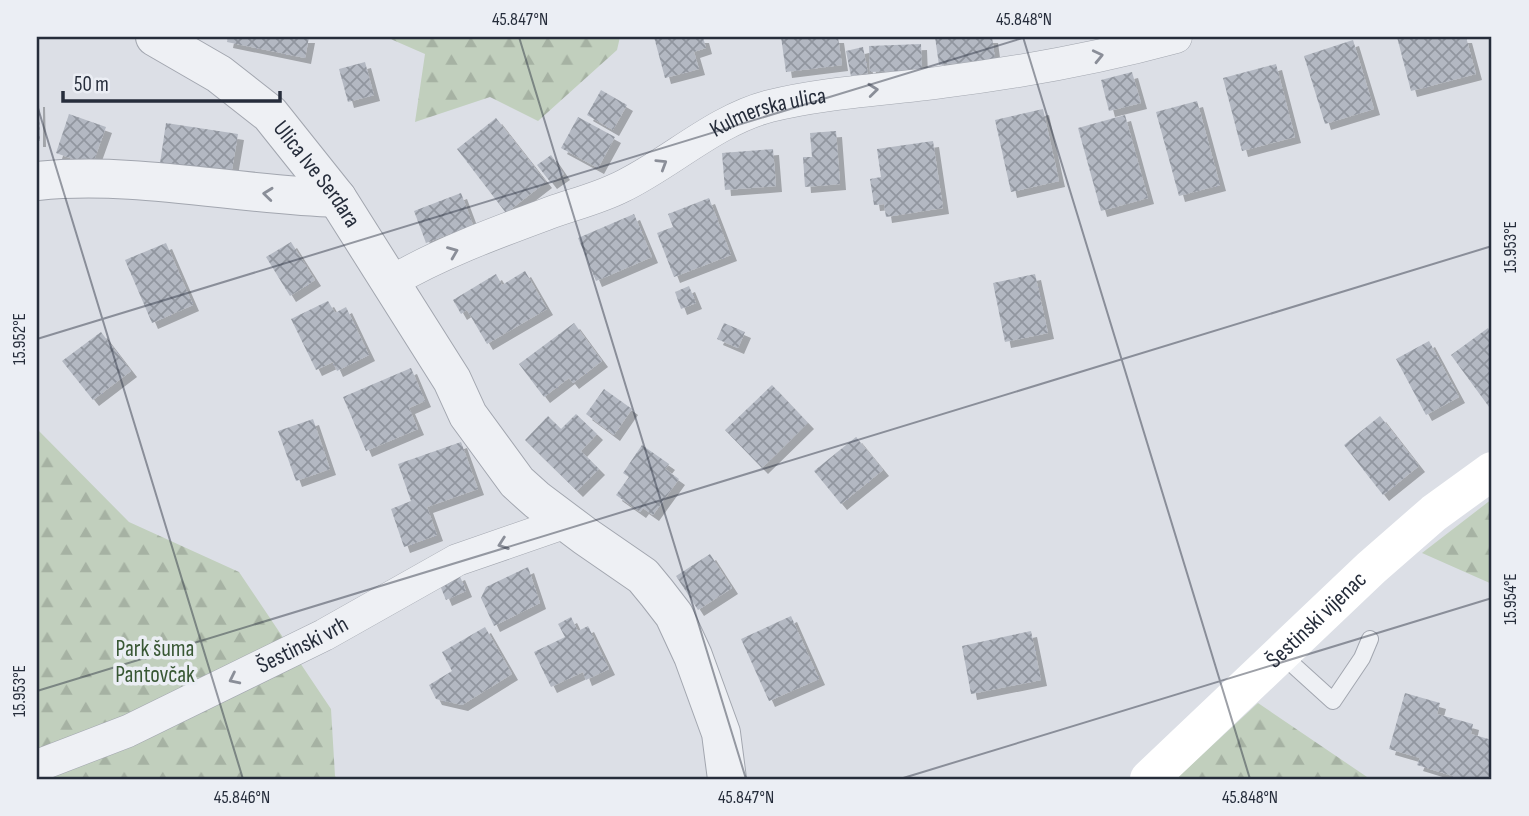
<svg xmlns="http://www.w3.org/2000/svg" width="1529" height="816" font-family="'Sofia Sans Condensed',sans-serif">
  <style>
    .forest { fill: url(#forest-firs) }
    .building { fill: url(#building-cross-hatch); filter: url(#shadow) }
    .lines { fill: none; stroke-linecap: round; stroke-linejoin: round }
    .service-casing { stroke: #a2a6af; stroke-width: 18 }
    .minor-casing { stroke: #a2a6af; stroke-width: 33 }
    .tertiary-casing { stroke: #a2a6af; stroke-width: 40 }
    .service { stroke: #eef0f4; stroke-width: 16 }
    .minor { stroke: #eef0f4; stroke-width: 32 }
    .tertiary { stroke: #eef0f4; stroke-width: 38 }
    .secondary { stroke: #fff; stroke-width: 38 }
    .oneway { stroke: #8a8e98 }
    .ticks { fill: none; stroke: #262d3b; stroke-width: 2; stroke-opacity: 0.45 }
    .labels { text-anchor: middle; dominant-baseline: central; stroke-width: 7; stroke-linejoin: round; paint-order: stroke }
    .street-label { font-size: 23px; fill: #262d3b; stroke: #ebeef4 }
    .park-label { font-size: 23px; fill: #385734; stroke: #ebeef4 }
    .neatline { fill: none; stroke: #262d3b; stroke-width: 2.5 }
    .ticks-label { font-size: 18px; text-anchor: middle; fill: #262d3b }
  </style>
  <defs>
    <pattern id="forest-firs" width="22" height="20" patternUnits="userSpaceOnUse" patternTransform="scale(1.75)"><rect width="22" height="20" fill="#c1cfbd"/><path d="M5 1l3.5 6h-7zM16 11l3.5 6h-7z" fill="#a6b2a3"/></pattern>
    <pattern id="building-cross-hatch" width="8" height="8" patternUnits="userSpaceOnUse" patternTransform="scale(1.75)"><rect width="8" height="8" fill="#b3b8c2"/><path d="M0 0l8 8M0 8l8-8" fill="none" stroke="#91969f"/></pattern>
    <filter id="shadow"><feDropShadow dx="6" dy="6" stdDeviation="0" flood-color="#0004"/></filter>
  </defs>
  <rect width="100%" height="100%" fill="#dcdfe6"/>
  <path class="forest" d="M386,37H620L617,50L538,121L490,97L415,122L425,54Z
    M37,429L129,522L239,572L331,709L335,776L337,779H37Z
    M1492,499V584L1422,553Z
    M1258,703L1370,779H1176Z"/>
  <path class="building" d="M228,37H309L305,58L227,42Z
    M654,37H703L706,48L694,52L699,69L665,78Z
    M781,37H838L842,65L786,72Z
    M935,37H992L995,59L939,65Z
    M1397,37H1466L1476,74L1411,91Z
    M1353,40L1374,109L1325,124L1304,56Z
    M921,44L922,70L870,72L869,46Z
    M863,47L868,73L851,76L846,51Z
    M365,62L374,95L348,102L339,69Z
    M1276,64L1295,137L1242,151L1223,78Z
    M1132,72L1141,103L1109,111L1101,80Z
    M601,90L627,105L613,130L587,115Z
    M37,101H39L40,141H37Z
    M1197,101L1220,185L1179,196L1156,112Z
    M1043,109L1059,181L1011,192L995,120Z
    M69,114L106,127L92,166L56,153Z
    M1125,115L1148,198L1101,211L1078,128Z
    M578,117L615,137L598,168L561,148Z
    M496,118L546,182L506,213L457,149Z
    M166,123L238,134L230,181L159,170Z
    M836,131L840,184L805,187L803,157H812L810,133Z
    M933,141L943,208L886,217L884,204L874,205L870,179L881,177L877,149Z
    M773,149L776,186L725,190L722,153Z
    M551,155L564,174L551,183L537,165Z
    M461,193L473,225L426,243L414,211Z
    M709,198L731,255L674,277L657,233L673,227L668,214Z
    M634,214L652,257L596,281L578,238Z
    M291,242L315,280L290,296L266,257Z
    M166,243L193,305L152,323L125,260Z
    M525,271L547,309L487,344L467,310L461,314L453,300L496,274L502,285Z
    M1035,274L1048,333L1005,342L993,283Z
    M689,286L696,303L681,309L675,292Z
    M328,301L335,313L346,307L369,355L337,371L333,362L316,370L291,319Z
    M574,323L602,361L573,383L569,378L544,397L519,364Z
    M724,323L745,332L738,348L717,339Z
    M1488,328L1492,334V411L1451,355Z
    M101,332L131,371L93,400L62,361Z
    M1429,341L1459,397L1426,415L1396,359Z
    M411,368L425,401L409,408L418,429L366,451L343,397Z
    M772,385L808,423L762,468L725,430Z
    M604,389L632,409L614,435L586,414Z
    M576,414L597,434L581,451L599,469L577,491L525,440L548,416L561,429Z
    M1380,416L1419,466L1383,495L1344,445Z
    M313,419L330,469L296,481L278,431Z
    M856,437L883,470L841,504L814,471Z
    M461,442L478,489L427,507L437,535L404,547L391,509L411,501L398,464Z
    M642,445L669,464L665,469L679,479L653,515L643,508L640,512L616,495L629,477L623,473Z
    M710,554L732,588L698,610L676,576Z
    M528,567L540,603L494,626L481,598L486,587Z
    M459,574L466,591L446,600L439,583Z
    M791,616L819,679L769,701L741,639Z
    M571,617L578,631L588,626L609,669L586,680L583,672L551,687L534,652L565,637L558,624Z
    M485,627L512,674L462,705L436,699L429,685L452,671L442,652Z
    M1031,631L1041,680L971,694L962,646Z
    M1405,693L1440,703L1437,714L1473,724L1471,734L1492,740L1491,779H1455L1456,777L1417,765L1420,758L1389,749Z"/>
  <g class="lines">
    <g class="service-casing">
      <path id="service" d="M1280,653L1333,701L1362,658L1370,639"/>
    </g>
    <g class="minor-casing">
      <g id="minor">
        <path id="s1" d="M391,282C440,253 498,232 552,212C575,204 599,198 621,187C671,163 715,120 770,106C826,92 885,90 943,82C1022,72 1099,58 1176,37"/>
        <path id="s2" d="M37,766L128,731L324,635L457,560L567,522"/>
      </g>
    </g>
    <g class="tertiary-casing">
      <g id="tertiary">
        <path id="s3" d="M155,37L219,74L270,114L337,198L452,380L468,415L517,482L537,500L585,536L643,576L657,593L674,615L693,656L721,733L727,779"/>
        <path d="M37,181C137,171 237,195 337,198"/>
      </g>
    </g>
    <use href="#service" class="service"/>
    <use href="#minor" class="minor"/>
    <use href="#tertiary" class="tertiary"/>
    <path class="secondary" id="s4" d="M1149,779L1371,568L1434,513L1492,471"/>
  </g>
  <defs><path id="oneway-chevron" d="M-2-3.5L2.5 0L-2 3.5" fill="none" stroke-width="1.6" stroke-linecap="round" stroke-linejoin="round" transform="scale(1.75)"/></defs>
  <g class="oneway">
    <use href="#oneway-chevron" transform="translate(1098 56) rotate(-13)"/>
    <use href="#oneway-chevron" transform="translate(873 90) rotate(-6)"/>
    <use href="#oneway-chevron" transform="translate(662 164) rotate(-32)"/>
    <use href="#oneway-chevron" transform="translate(268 194) rotate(-174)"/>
    <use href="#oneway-chevron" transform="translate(453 252) rotate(-22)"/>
    <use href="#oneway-chevron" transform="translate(503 544) rotate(161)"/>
    <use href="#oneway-chevron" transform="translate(234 679) rotate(154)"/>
  </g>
  <path class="ticks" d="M519,37L746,779M1023,37L1250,779M37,105L243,779M37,339L1026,37M37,691L1492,246M900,779L1492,598"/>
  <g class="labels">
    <g class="street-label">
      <text stroke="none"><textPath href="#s1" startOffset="416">Kulmerska ulica</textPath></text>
      <text stroke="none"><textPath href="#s3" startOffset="215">Ulica Ive Serdara</textPath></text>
      <text stroke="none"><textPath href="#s4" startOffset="231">Šestinski vijenac</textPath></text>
      <text stroke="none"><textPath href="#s2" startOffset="292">Šestinski vrh</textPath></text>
    </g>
    <g class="park-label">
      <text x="155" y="649">Park šuma<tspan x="155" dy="26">Pantovčak</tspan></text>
    </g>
  </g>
  <rect width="1529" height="816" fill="none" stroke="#ebeef4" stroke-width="77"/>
  <path d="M63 91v10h217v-10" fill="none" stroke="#262d3b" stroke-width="3.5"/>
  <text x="74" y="91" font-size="21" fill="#262d3b" stroke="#ebeef4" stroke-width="5" paint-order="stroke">50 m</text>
  <rect x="38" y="38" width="1452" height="740" class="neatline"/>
  <g class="ticks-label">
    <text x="520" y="25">45.847°N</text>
    <text x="1024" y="25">45.848°N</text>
    <text transform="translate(1510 247) rotate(-90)" y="6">15.953°E</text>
    <text transform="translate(19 339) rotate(-90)" y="6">15.952°E</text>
    <text transform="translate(1510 599) rotate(-90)" y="6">15.954°E</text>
    <text transform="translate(19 691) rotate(-90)" y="6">15.953°E</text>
    <text x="242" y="803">45.846°N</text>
    <text x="746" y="803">45.847°N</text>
    <text x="1250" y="803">45.848°N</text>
  </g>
</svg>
